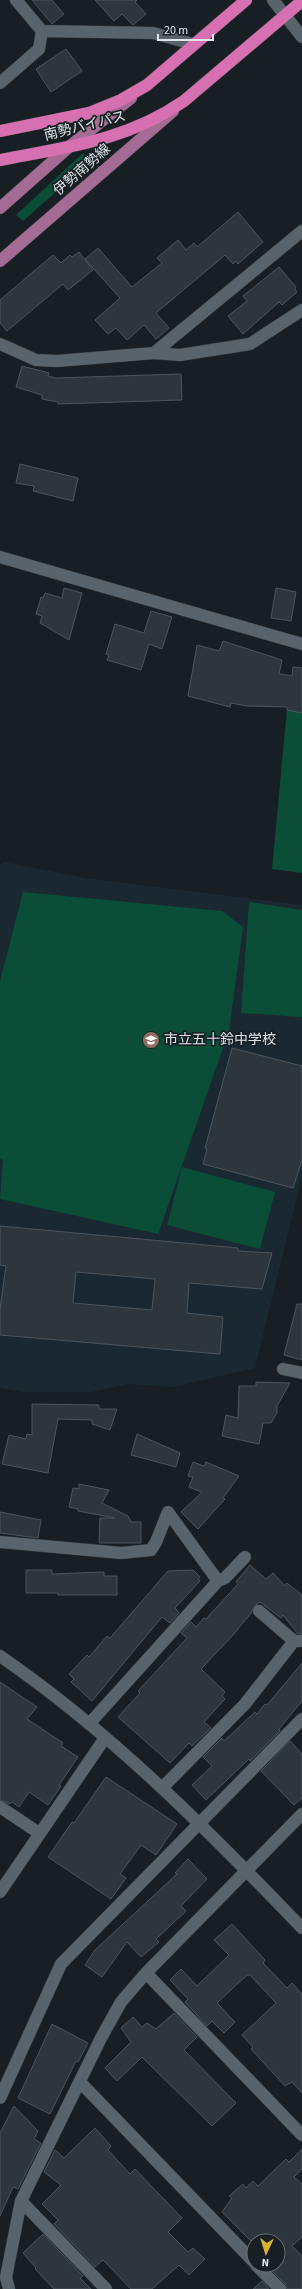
<svg xmlns="http://www.w3.org/2000/svg" width="302" height="2289" font-family="'Source Sans 3','Noto Sans JP',sans-serif">
  <style>
    .built { fill: #1a2832 }
    .green { fill: #0a4e37 }
    .building { fill: #2e363d; stroke: #4c555d; fill-rule: evenodd }
    .lines { fill: none; stroke-linecap: round; stroke-linejoin: round }
    .minor-casing { stroke: #33393e; stroke-width: 13 }
    .major-casing { stroke: #33393e; stroke-width: 13 }
    .highway-casing { stroke: #33393e; stroke-width: 13 }
    .minor { stroke: #59636b; stroke-width: 12 }
    .major { stroke: #a46b94; stroke-width: 12 }
    .highway { stroke: #d670b0; stroke-width: 12 }
    .labels { text-anchor: middle; dominant-baseline: central; stroke-width: 3.5; stroke-linejoin: round; paint-order: stroke }
    .street-label { font-size: 14px; fill: #dfe5e9; stroke: #171f25 }
    .poi-label { font-size: 14px; fill: #dfe5e9; stroke: #171f25; text-anchor: start }
  </style>
  <rect width="100%" height="100%" fill="#171f25"/>
  <path class="built" d="M4,862L85,878L302,905V1176L255,1368L173,1387L129,1384L91,1392H23L0,1388V865Z"/>
  <path class="green" d="M83,153L90,162L23,221L16,215Z
    M287,709L302,710V873L272,869Z
    M23,892L222,911L243,927L229,1031L158,1234L0,1199L3,1160L0,1159V981Z
    M249,902L302,910V1017L241,1013Z
    M182,1167L275,1192L260,1249L167,1225Z"/>
  <path class="building" d="M32,0H52L64,14L52,24Z
    M95,0H137L135,2L146,14L133,25L122,14L114,21Z
    M66,49L82,71L51,92L36,69Z
    M238,212L263,242L238,264L236,261L233,264L225,255L156,313L169,328L156,339L144,325L127,340L116,328L108,334L95,320L120,298L85,259L98,248L132,287L162,263L157,258L178,240L186,250L194,243L197,247Z
    M79,252L93,270L68,290L63,284L7,331L0,323V300L53,255L61,263L70,255L72,257Z
    M279,267L296,287L295,289L297,292L282,305L279,302L243,334L228,316L247,301L243,296Z
    M22,366L49,373L48,376L56,378L181,374L182,400L58,404V402L42,399V395L16,387Z
    M20,464L78,478L73,501L33,491L34,486L16,483Z
    M64,588L82,593L69,640L40,623L42,616L36,614L41,597L43,598L45,593L62,598Z
    M276,588L296,592L291,621L271,618Z
    M151,611L172,617L162,649L149,644L141,670L107,660L109,655L106,654L115,624L144,633Z
    M223,641L282,660L279,674L292,676L293,667L302,668V713L287,710V707L247,706L231,703L230,707L188,696L197,645L219,651Z
    M232,1048L302,1066V1160L293,1188L203,1164L207,1149L205,1148Z
    M0,1226L238,1248V1251L272,1253L262,1289L189,1283L187,1313L223,1317L220,1354L0,1335V1309L6,1266L0,1265ZM76,1272L155,1279L152,1310L73,1303Z
    M297,1304H302V1360L284,1355Z
    M256,1382L290,1383L277,1406V1413L271,1423H263L259,1444L222,1436L226,1415L238,1418L239,1386H256Z
    M32,1404L99,1405V1409H117L110,1430L92,1424V1420L58,1419L48,1473L2,1464L9,1435L26,1439L27,1434L32,1435Z
    M137,1434L180,1453L176,1467L131,1455Z
    M193,1462L204,1466L206,1462L239,1476L223,1498L225,1499L198,1529L181,1512L202,1492L189,1487L193,1477L188,1476Z
    M79,1484L109,1490L102,1503L128,1516L131,1522H141V1543H99L100,1518H115L78,1511V1509L69,1507L73,1488L79,1489Z
    M0,1512L41,1520L38,1538L0,1533Z
    M250,1565L266,1579L273,1573L285,1586L287,1583L302,1595V1634H298L283,1615L281,1618L260,1602L254,1606L252,1612L233,1635L201,1669L225,1692L222,1696L225,1699L204,1722L211,1728L192,1746L189,1743L170,1763L118,1717L140,1693L138,1691L187,1638L181,1633L191,1622L196,1627L204,1618L206,1619L238,1584L236,1582Z
    M26,1570H52V1574L104,1572V1576H117V1595H58V1593H26Z
    M193,1570L200,1577L198,1579L200,1581L175,1608L179,1613L170,1623L162,1617L92,1701L71,1682L74,1679L69,1674L87,1655L89,1657L107,1636L110,1638L168,1571Z
    M302,1663V1701L279,1729L280,1731L250,1761L249,1759L206,1800L192,1785L212,1766L203,1757L222,1738L224,1741L255,1712L257,1714L265,1704L267,1705Z
    M0,1682L37,1707L27,1719L63,1743L61,1746L78,1757L59,1785L61,1786L48,1805L29,1792L19,1807L12,1802L10,1804L0,1800Z
    M290,1741L302,1754V1798L294,1805L261,1771Z
    M106,1777L177,1824L156,1855L141,1845L120,1874L126,1878L111,1899L48,1857L72,1822L74,1823Z
    M188,1859L207,1879L181,1906L186,1911L156,1939L159,1942L141,1957L127,1942L102,1977L85,1965L95,1950L177,1874L175,1873Z
    M232,1924L265,1960L263,1963L287,1988L292,1983L302,1994V2093L292,2082L285,2086L251,2049L253,2047L242,2035L276,2003L250,1975H247L217,2003L235,2022L224,2033L212,2021L207,2026L185,2002L188,1999L170,1980L181,1969L197,1986L229,1955L214,1940Z
    M174,2013L197,2037L184,2050L236,2103L212,2126L142,2057L117,2081L105,2068L131,2042L121,2028L133,2017L142,2027L147,2023L156,2029Z
    M52,2024L88,2043L78,2062L76,2061L50,2114L18,2098Z
    M14,2106L38,2131L34,2139L41,2143L18,2189L13,2187L0,2216V2133Z
    M95,2128L111,2146L108,2150L130,2174L135,2169L182,2218L168,2232L188,2252L193,2248L205,2259L189,2275L179,2265L152,2289H131L103,2260L95,2267L54,2224L58,2220L42,2204L61,2185L44,2172L55,2150L64,2158Z
    M302,2149V2169L294,2177L302,2184V2237L292,2246L302,2256V2289H287L285,2284L272,2271L278,2266V2241H251L222,2212L232,2198L229,2196L243,2184L246,2188L253,2181L258,2186L286,2159L289,2162Z
    M43,2234L83,2276L80,2278L91,2289H54L35,2269L36,2268L23,2253Z
    M262,2281L269,2289H253Z"/>
  <g class="lines">
    <g class="minor-casing">
      <path id="minor" d="M16,0L42,31L153,33L193,44
        M273,0L302,37
        M0,83L39,49L42,31
        M0,344L36,360L57,361L154,353L180,355L250,344L302,310
        M154,353L302,231
        M0,557L302,644
        M283,1369L302,1373
        M0,1542L121,1553L151,1550L156,1542L168,1512L218,1581L89,1724
        M218,1581L225,1578L245,1557
        M259,1611L294,1641H301
        M0,1656C112,1733 208,1830 302,1928
        M163,1787L245,1704L294,1641
        M0,1807L39,1833
        M0,1892L105,1738
        M146,1973L302,2135
        M80,2082L254,2262
        M0,2098L61,1964L302,1719
        M21,2201L106,2289
        M256,2265L280,2289
        M9,2289L6,2277L21,2201L101,2038L121,2002L146,1973L302,1814"/>
    </g>
    <g class="major-casing">
      <path id="major" d="M0,208L70,146L131,98
        M0,261L173,111"/>
    </g>
    <g class="highway-casing">
      <path id="highway" d="M0,131L89,113L121,100L147,85L246,0
        M0,160C67,147 126,141 184,101L302,1"/>
    </g>
    <use href="#minor" class="minor"/>
    <use href="#major" class="major"/>
    <use href="#highway" class="highway"/>
  </g>
  <defs>
    <g id="school-disc" transform="scale(0.9)"><circle r="9.5" fill="#8d6e63" stroke="#171f25"/><path d="M0-5L7-2L0 1L-7-2ZM-4 1L0 2.5L4 1V4Q0 6-4 4Z" fill="#fff"/></g>
  </defs>
  <g fill-rule="evenodd">
    <use href="#school-disc" x="151" y="1040"/>
  </g>
  <g class="labels">
    <g class="street-label">
      <text transform="translate(85 126) rotate(-14)">南勢バイパス</text>
      <text transform="translate(82 170) rotate(-41)">伊勢南勢線</text>
    </g>
    <g class="poi-label">
      <text x="164" y="1040">市立五十鈴中学校</text>
    </g>
  </g>
  <g transform="translate(266 2253) rotate(184)"><circle r="19" fill="#171f25" stroke="#676e73"/>
  <path d="M0-3L7 15L0 10L-7 15Z" fill="#dcb233"/>
  <text y="-6" font-size="11" font-weight="bold" text-anchor="middle" fill="#dfe5e9">N</text>
  </g>
  <path d="M158 34v6h55v-6" fill="none" stroke="#dfe5e9" stroke-width="2"/>
  <text x="164" y="34" font-size="12" fill="#dfe5e9" stroke="#171f25" stroke-width="3" paint-order="stroke">20 m</text>
</svg>
